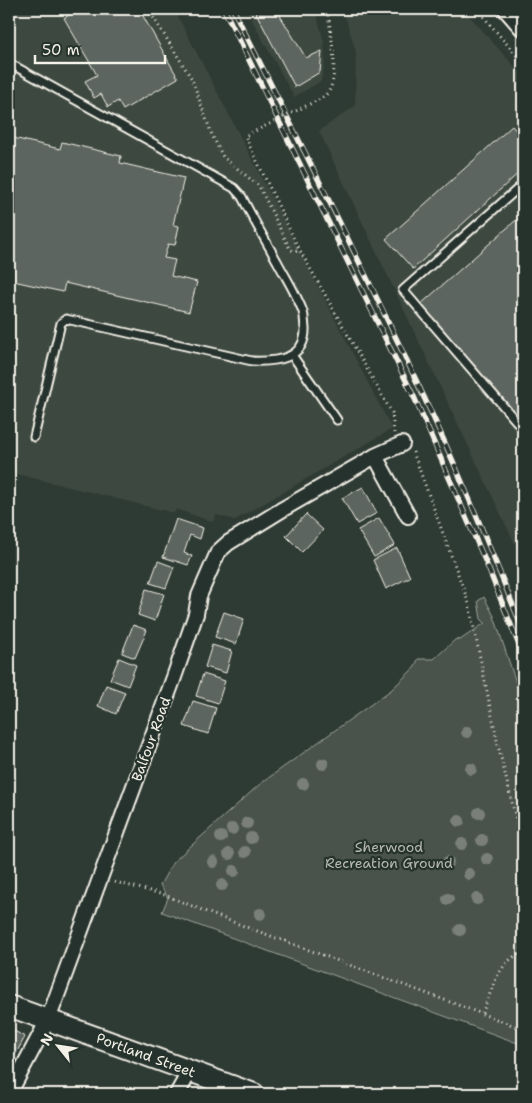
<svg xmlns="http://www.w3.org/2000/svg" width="532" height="1103" font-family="'Shantell Sans',sans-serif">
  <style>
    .built { fill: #3c4841 }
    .green { fill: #48524c; stroke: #9ea29a }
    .building { fill: #5c655e; stroke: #f4f1e8 }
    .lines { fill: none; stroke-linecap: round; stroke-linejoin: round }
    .lane-casing { stroke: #f4f1e8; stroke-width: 11 }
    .street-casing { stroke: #f4f1e8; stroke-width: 18 }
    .secondary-casing { stroke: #f4f1e8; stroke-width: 24 }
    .path { stroke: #f4f1e8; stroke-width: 3; stroke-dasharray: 1 4; stroke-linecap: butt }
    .lane { stroke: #26332d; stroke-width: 7 }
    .street { stroke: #26332d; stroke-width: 14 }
    .secondary { stroke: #26332d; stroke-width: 20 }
    .rail-casing { stroke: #f4f1e8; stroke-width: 5.5 }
    .rail { stroke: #26332d; stroke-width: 4; stroke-dasharray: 11; stroke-linecap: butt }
    .path-bridge { stroke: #f4f1e8; stroke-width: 3; stroke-dasharray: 1 4; stroke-linecap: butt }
    .tree { fill: #7a8079 }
    .labels { text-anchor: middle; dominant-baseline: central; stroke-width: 4.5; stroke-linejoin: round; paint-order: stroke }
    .street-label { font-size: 14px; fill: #f4f1e8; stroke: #26332d }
    .park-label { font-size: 14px; fill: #b8b9b1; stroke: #26332d }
  </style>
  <rect width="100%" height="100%" fill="#2e3b34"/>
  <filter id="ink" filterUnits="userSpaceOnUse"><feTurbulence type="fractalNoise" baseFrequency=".02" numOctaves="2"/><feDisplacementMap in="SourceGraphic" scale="10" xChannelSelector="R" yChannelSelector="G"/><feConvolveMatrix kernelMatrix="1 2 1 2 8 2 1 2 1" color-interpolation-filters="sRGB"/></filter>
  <g filter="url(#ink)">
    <path class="built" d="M9,9H174L392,429L235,520L216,515L213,522L176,509L174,513L9,472Z
      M246,9H315L324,42L325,63L321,81L294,97Z
      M343,9H463L523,76V561L319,131L355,106L356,52Z"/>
    <path class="green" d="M484,597L494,616L523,704V1045L162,912L168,898L160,885L173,862L260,784L391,690L415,667L418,659H434L456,639L460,640L485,623L481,619L478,601Z"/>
    <path class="building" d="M80,9H139L178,78L123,110L118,101L108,107L101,94L94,98L85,81L97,75L64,18Z
      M254,9H276L306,58L322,51L320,72L295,87Z
      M512,126L523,138V169L413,269L386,239Z
      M9,137L60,149L62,142L121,156L120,163L184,178L173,225L179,226L175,245L168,244L164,258L175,260L171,276L197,282L189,312L65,283L63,292L9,280Z
      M523,214V421L420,305Z
      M363,487L377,513L357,524L342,498Z
      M306,514L323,530L302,552L286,536Z
      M379,518L395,545L374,557L358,530Z
      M176,519L203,528L200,539L190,535L184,553L192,556L188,565L163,557Z
      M397,548L410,577L386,589L373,560Z
      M158,561L174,567L166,588L150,583Z
      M146,589L164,594L155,621L138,615Z
      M224,612L244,619L236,644L215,637Z
      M133,625L147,630L135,658L122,653Z
      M212,645L232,651L226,673L205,667Z
      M119,658L136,665L128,686L110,679Z
      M203,674L225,681L218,703L196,696Z
      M106,685L125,692L116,714L98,706Z
      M193,701L216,708L208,734L184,726Z
      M9,1028L25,1037L15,1055L9,1051Z"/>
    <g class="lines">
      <g class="lane-casing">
        <path id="lane" d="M9,63L234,188L242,197C253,219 265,240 277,261C286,278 297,295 303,312C305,318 304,322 305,328C306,359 277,362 252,361L66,319L61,323L34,437
          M523,184L403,290L523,429
          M292,355L337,420"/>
      </g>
      <g class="street-casing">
        <path id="street" d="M375,456L408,516
          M9,1094L48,1020L173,680L196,614L199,596L218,552L228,543L283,509L375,456L402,444
          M177,1094L190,1071"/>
      </g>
      <g class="secondary-casing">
        <path id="secondary" d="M509,9L523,25
          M9,1006L254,1094"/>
      </g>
      <path class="path" d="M148,9L192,79L212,135L223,157L259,186L290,249L295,252L300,250
        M477,9L523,63
        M318,100C323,97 328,94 330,89C339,71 330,28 327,9
        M298,247L392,413L394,433
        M413,452L469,604L498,745L523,848
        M115,882L165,895L214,915L523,1029
        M482,1013C493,990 496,963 523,952"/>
      <use href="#lane" class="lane"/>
      <use href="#street" class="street"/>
      <use href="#secondary" class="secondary"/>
      <g class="rail-casing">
        <path id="rail" d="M224,9L415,399L487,565L523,655
          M233,9C297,137 362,264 422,393C459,471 491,551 523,630"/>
      </g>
      <use href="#rail" class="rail"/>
      <path class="path-bridge" d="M298,247L245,136L318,100"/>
    </g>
    <g class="tree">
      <circle cx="467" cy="732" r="6"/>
      <circle cx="323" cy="764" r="6"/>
      <circle cx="471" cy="769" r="6"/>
      <circle cx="303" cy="784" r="6"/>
      <circle cx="479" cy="813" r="6"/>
      <circle cx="459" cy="821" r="6"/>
      <circle cx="247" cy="823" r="6"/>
      <circle cx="232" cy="829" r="6"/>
      <circle cx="221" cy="837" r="6"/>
      <circle cx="251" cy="838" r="6"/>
      <circle cx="482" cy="840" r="6"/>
      <circle cx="462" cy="844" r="6"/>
      <circle cx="245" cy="852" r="6"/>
      <circle cx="229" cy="854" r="6"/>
      <circle cx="487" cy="859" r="6"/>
      <circle cx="213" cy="862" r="6"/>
      <circle cx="448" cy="862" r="6"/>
      <circle cx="234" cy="871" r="6"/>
      <circle cx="469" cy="874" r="6"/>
      <circle cx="222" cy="885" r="6"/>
      <circle cx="448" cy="899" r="6"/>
      <circle cx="477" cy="899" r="6"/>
      <circle cx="260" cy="914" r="6"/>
      <circle cx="460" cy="930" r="6"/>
    </g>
  </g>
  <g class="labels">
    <g class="street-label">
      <text transform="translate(151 739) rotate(-70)">Balfour Road</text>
      <text transform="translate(146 1055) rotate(20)">Portland Street</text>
    </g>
    <g class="park-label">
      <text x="389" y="847">Sherwood<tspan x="389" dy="16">Recreation Ground</tspan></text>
    </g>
  </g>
  <rect width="532" height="1103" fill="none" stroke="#26332d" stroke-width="30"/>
  <rect x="15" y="15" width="502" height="1073" fill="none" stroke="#f4f1e8" stroke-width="2" filter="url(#ink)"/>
  <g transform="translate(58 1046) rotate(300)" stroke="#26332d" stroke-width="4" paint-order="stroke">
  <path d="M0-4L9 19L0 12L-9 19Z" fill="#f4f1e8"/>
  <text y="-8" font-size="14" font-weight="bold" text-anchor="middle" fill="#f4f1e8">N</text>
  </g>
  <path d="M35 55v8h130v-8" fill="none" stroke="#f4f1e8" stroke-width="2.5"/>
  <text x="42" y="55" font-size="15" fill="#f4f1e8" stroke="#26332d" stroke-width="4" paint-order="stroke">50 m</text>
</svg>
